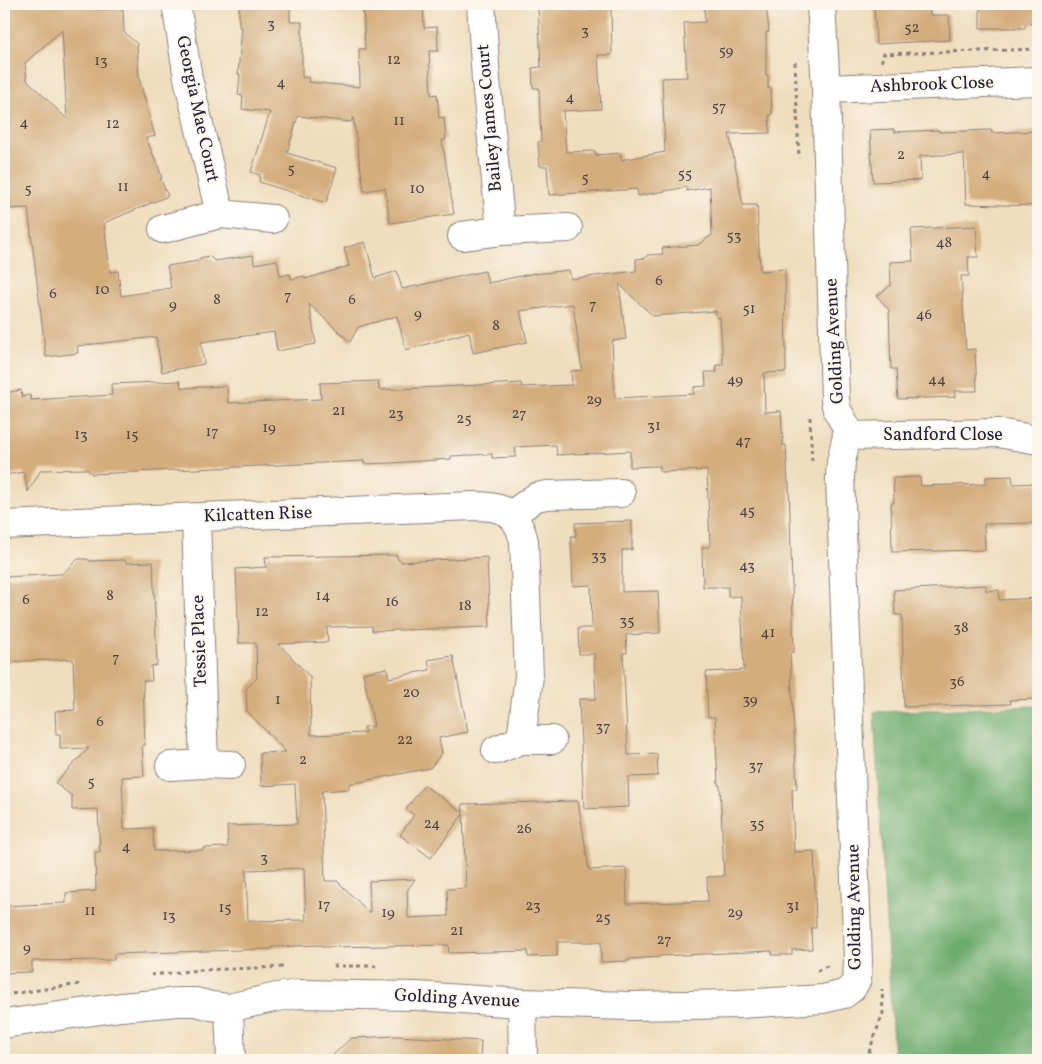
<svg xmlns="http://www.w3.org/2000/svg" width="1042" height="1064" font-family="Vollkorn,serif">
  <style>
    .forest { fill: #6dab6d; stroke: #486654 }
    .building { fill: #d4ad7d; fill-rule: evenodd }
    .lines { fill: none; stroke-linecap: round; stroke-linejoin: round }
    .street-casing { stroke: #89807c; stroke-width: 30 }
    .path { stroke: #89807c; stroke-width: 3; stroke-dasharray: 4 4; stroke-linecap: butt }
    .street { stroke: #fff; stroke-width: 28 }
    .labels { text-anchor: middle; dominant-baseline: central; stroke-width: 4; stroke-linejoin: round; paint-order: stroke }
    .number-label { font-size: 15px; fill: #4e454c }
    .street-label { font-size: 18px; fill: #22223b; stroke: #fbf7ec }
  </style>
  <rect width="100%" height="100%" fill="#fbf7ec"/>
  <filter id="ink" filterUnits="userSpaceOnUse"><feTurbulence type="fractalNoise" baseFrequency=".02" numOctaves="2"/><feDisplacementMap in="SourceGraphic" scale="10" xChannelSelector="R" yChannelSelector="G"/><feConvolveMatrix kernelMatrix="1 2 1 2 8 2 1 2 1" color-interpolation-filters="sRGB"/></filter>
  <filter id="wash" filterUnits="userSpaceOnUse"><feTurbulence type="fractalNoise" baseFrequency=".0096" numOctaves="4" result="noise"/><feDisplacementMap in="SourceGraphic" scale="20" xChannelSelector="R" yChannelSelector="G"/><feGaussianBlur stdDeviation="1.12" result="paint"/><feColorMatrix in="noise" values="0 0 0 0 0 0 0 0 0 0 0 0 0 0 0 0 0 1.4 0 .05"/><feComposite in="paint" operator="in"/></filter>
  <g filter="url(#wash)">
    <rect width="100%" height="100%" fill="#f0ddbd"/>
    <path class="forest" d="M1038,706V1060H894L874,712Z"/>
    <g id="blocks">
      <path class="building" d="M4,4H97V10L123,9L124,32L137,44L139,78L155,136L146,138L158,166L162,178H160L168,196L104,223L110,272L118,271L121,296L171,288L167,266L198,261L200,258L209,256L215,261L253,255L254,264L277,260L280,276L290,274L291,279L304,276L305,279L349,266L344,248L365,242L375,278L397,271L402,289L485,271L488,283L535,273V274L569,270L571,279L636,271V259L646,258L647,255L663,254L662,248L698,245L712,235L710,187L687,191V187L638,196L637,189L549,195L547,166H540L538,142L541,141L539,88H533L532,68L541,67L538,7L566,6V9L611,7L612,55H598L601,109L563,111L566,152L595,151L596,155L620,153L621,160L665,152L662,78L687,77L684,23L705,22L704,4H766L769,32H766V75H768V88H771L772,115H769L770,133L729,134L743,205H757L760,271L785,269L786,372L764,373L765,412L781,411L783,445H786L788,483H789L794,652L790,653L797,789H792L794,852L814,851L816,928H811L812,949L792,950V955H772V951L659,956V957L629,959V961L601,962V942H557V956L528,957V951L449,953L448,945L322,947L321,945L272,947V949L114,954V960L32,961V972L4,973V906L66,903V893L96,891L95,852H100L98,809L72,810V796L55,783L89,748L60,749V734H56L55,711L75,710L73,659L4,662V577L62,574L78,559H87L90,561L125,560L126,563L153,562L157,665L151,666L152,681H143L145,745L142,746L144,776L122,777L124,829L153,828L154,851L203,850V848L228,847L227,826L297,824L295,784L261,786L260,753L286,752L247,711L246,689L257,678L256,643H239L236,569L266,567L265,557L397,555L398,560H401V562L487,557L490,627L372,631V626L327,627L328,642L279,644L310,677L311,735L365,733L364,727L374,726L363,673L387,668L389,678L430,670L428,660L453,656L468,732L439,738L442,753L430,768L349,784V789L322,791L325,881H337L370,913L369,881L415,879L407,891L408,918L448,916L447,889L466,888L463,814L431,858L400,835L414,815L406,809L424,785L463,813L462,804L578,801L589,870L626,868L627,904L708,901L707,877L724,876L720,785H718L715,717H708L706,672L744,670L741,596L728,597V587H703L702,547H710L707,470L660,472V466L630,467V451L557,455L556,445L515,447L516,457L492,458V454L451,456V459L391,463L364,464V461L92,474L87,469L41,470L28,492L24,472L4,475V393L21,390L22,397L30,395L31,400L112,395L111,384L180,381L181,388L227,386L228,403L321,399L320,383L378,381L379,390L521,383L522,387L572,385L571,371L582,370L573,304L520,311L527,342L473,353L469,332L406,350L397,316L358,327L350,342L309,304L316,344L277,351L274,332L201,342L204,364L162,372L156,337L77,346L78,353L46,357L28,208L4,209ZM62,30L67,119L27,80L25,63ZM619,284L653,316L716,311V318L720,317L723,365H716L717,372H705L706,386L694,387V394L615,398L612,341L626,339ZM304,868L306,920L248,921L246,870Z
        M239,4H290V22H302V77L309,78L308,82L360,87L359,49H365L363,4H423L424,28L437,27L438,51H429L431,95L437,94L439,118L444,117L446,140H442L454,214L390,223L385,188L364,191L353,117L351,122L298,116L287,153L337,168L326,203L259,182L260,175L251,172L270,112L242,109L243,96L238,95L240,74H238L242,27H239Z
        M874,4H929L930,15H949L950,40L876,44Z
        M980,4H1038V23L1025,24V28H980Z
        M894,129V132L939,130V132L991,130L992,133L1038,131V206L966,204L964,154L920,156L921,180L873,182L870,130Z
        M976,226L978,257H968L969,276H961L966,350L975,349L977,391H955V397L898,399L896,369H891L889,310L877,296L891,285L890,262L913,261L911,229Z
        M1012,476L1013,484L1038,483V523L984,524L985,550L892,552L891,503H894L893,478L920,477L921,486L986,484V477Z
        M632,521V550H622V592L658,591L660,633L626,635L627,653H623L628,755L657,754L658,776L628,777L629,807L584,809L579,699H596L594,654H579L578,628H592L591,585L573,586L571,536H576L575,523Z
        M986,585V591L999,590V600L1038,598V699L1010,700L1011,704L904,707L902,615H895L894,590Z
        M398,1036L481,1041L480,1060H328L351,1038Z"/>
    </g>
  </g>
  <g filter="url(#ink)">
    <use href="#blocks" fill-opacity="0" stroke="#89807c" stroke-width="1"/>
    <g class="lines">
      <g class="street-casing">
        <path id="street" d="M176,4L188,78L220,214
          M481,4L486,80L501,231
          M826,89L1038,81
          M163,229L220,214L273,219
          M462,236L501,231L568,228
          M847,436L998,433L1038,440
          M511,515L536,497L547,495L621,493
          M4,525L474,506C503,506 517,512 524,541L529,676L521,740
          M496,750L521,740H552
          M204,764L231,765
          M170,766L204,764L196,518
          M522,1003L523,1060
          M229,1008L231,1060
          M4,1024L121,1007L178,1002H196L211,1006L229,1008L277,997L300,994L417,996L522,1003L632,1006L739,1004L823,999L844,994L852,988L857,979L858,961L840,476L841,462L847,436L846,426L837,410L835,400L826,89L821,4"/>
      </g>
      <path class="path" d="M795,62L799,158
        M882,62V54L1038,49
        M810,417L812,465
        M333,966H376
        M817,971L827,966L830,962
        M151,975L200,970L284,967
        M4,995L80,984
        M866,1060L883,1013L882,989"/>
      <use href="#street" class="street"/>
    </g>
  </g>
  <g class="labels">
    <g class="number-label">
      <text x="271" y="24">3</text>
      <text x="912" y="28">52</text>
      <text x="585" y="31">3</text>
      <text x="726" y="51">59</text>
      <text x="394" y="60">12</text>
      <text x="101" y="61">13</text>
      <text x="281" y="83">4</text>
      <text x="570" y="98">4</text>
      <text x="719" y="107">57</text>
      <text x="399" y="121">11</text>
      <text x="24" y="123">4</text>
      <text x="113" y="124">12</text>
      <text x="901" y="155">2</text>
      <text x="291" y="169">5</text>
      <text x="685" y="174">55</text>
      <text x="986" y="174">4</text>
      <text x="585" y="178">5</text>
      <text x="123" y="187">11</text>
      <text x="28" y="189">5</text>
      <text x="417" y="189">10</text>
      <text x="734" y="236">53</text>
      <text x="944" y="243">48</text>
      <text x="659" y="281">6</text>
      <text x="102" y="290">10</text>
      <text x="53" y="294">6</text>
      <text x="288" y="296">7</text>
      <text x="217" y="300">8</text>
      <text x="352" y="300">6</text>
      <text x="173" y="305">9</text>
      <text x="593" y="305">7</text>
      <text x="749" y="309">51</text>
      <text x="418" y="314">9</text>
      <text x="924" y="315">46</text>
      <text x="496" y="326">8</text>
      <text x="735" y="380">49</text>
      <text x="937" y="380">44</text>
      <text x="594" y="400">29</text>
      <text x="339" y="411">21</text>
      <text x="396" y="414">23</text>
      <text x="519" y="414">27</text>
      <text x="464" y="419">25</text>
      <text x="654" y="426">31</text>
      <text x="269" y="428">19</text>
      <text x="212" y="432">17</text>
      <text x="81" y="435">13</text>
      <text x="132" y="435">15</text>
      <text x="743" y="441">47</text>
      <text x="747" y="511">45</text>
      <text x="599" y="556">33</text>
      <text x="747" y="566">43</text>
      <text x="110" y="596">8</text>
      <text x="323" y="596">14</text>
      <text x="26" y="600">6</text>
      <text x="392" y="602">16</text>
      <text x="465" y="606">18</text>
      <text x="262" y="612">12</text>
      <text x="627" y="621">35</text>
      <text x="961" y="628">38</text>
      <text x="768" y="633">41</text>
      <text x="116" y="658">7</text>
      <text x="957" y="682">36</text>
      <text x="411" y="693">20</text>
      <text x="278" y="700">1</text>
      <text x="750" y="700">39</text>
      <text x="100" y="722">6</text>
      <text x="603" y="727">37</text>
      <text x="405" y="740">22</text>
      <text x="303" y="760">2</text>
      <text x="756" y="766">37</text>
      <text x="91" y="782">5</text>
      <text x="432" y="824">24</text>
      <text x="757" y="824">35</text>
      <text x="524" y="829">26</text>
      <text x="126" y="847">4</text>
      <text x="264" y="858">3</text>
      <text x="324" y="905">17</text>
      <text x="533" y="906">23</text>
      <text x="793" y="906">31</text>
      <text x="225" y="908">15</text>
      <text x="90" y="911">11</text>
      <text x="388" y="913">19</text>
      <text x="735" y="913">29</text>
      <text x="169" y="916">13</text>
      <text x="603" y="918">25</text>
      <text x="457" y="931">21</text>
      <text x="664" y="940">27</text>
      <text x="27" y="948">9</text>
    </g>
    <g class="street-label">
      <text transform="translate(932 85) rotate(-2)">Ashbrook Close</text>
      <text transform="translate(197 109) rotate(78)">Georgia Mae Court</text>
      <text transform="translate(490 118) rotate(-95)">Bailey James Court</text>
      <text transform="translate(835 341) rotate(-93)">Golding Avenue</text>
      <text x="943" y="435">Sandford Close</text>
      <text transform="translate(258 515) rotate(-2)">Kilcatten Rise</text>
      <text transform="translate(200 641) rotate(-92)">Tessie Place</text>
      <text transform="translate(855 907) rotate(-91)">Golding Avenue</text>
      <text transform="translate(457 999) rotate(3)">Golding Avenue</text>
    </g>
  </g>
  <rect width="1042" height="1064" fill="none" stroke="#fbf7ec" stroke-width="20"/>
</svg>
